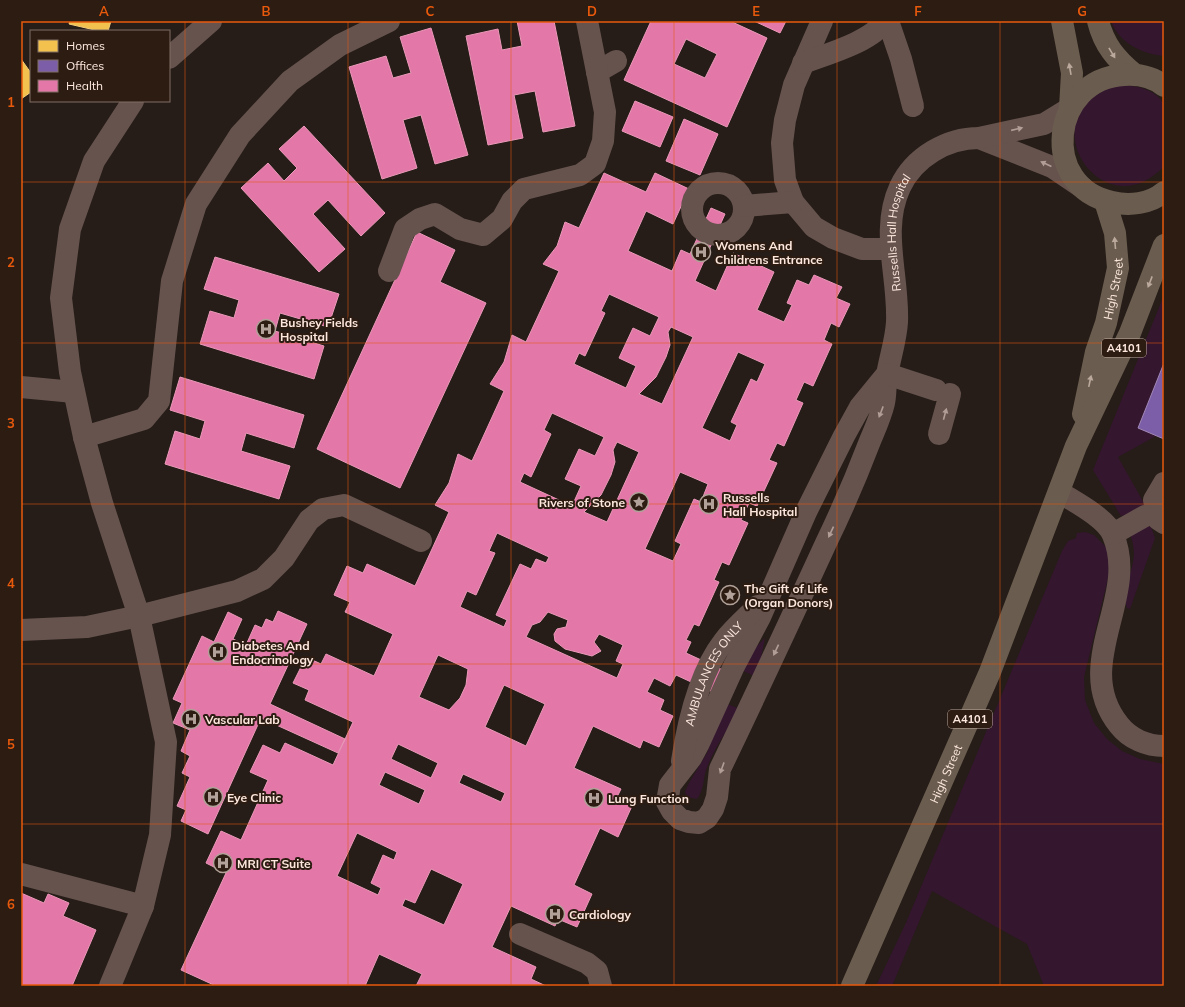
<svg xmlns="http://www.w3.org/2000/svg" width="1185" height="1007" font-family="Mulish,sans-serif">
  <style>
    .green { fill: #34162e }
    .homes { fill: #f2c14e; stroke: #f6cd79 }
    .offices { fill: #7b5ea7; stroke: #a287b8 }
    .health { fill: #e377a8; stroke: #eb99b8; fill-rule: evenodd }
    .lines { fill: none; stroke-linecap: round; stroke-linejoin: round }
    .minor { stroke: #66534e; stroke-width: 22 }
    .major { stroke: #6a5d4f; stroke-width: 22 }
    .oneway { fill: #bba99e }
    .oneway2 { fill: #b29e96 }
    .grid { fill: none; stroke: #e8590c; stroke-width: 1; stroke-opacity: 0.55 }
    .labels { text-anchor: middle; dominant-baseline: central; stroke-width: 4; stroke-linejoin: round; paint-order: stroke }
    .shield { fill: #2c1c12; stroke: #bfaba1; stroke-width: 1 }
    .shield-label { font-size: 11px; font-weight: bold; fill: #fee8de }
    .street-label { font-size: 12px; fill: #fee8de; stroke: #2c1c12 }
    .poi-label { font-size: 12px; font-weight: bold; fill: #fee8de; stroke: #2c1c12; text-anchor: start }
    .neatline { fill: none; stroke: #e8590c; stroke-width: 1.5 }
    .grid-label { font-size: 13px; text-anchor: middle; font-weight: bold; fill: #e8590c }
  </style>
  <rect width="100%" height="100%" fill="#261d18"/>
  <path class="green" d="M1111,21H1163L1164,56C1142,54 1119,43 1111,21Z
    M1117,85C1134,85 1154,88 1164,104V166C1104,232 1024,116 1117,85Z
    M1164,295V363L1138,428L1156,436L1118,457L1145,505L1132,513L1121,516L1093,470Z
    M1143,525L1151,527L1155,538L1130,609L1127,608C1121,592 1133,572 1134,555C1134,547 1132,540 1130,533Z
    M1085,532L1094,535L1108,549L1110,570L1084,677L1085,700L1094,723L1107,739L1122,751L1140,759L1164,764V986H1044L1027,944L932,891L892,986H876L905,925L1062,551L1068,541L1076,538L1077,533Z
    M765,638L757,677L741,670L752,651Z
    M725,703L740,709C728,729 714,748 706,770C703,780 704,790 697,799L687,797L685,792L689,783L707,753Z"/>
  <path class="homes" d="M70,21H111L108,31H99L69,24Z
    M21,59L31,73V92L21,99Z"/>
  <path class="offices" d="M1164,363V439L1138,428Z"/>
  <path class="health" d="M517,21H554L575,126L543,132L535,91L514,95L523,138L488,145L466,36L498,29L502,50L522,46Z
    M651,21H730L767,38L727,127L624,80ZM686,39L717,54L705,78L674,64Z
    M754,21H786L780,33Z
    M431,28L468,155L435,164L421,115L403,120L417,168L382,179L349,67L386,56L393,78L411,73L400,37Z
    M635,101L673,117L660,147L622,131Z
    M684,119L718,134L700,175L666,161Z
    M304,126L385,213L361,236L328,200L313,214L345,249L319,272L241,188L268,163L284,181L297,168L279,149Z
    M604,173L646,192L655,173L689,189L673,224L646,211L628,251L672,271L681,250L690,254L711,208L725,214L695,281L716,291L733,253L774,272L757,310L784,322L792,305L787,303L797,280L809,285L814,275L842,287L836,298L850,304L839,327L831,323L824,340L832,344L813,386L804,382L796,400L803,403L784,446L777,443L769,460L777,463L757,506L749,503L741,520L748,523L729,565L722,562L714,580L719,582L699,626L694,624L686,640L691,642L686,653L738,677L728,699L676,675L670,686L654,678L647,692L664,700L660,710L673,716L659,747L643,740L640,748L593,726L574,768L621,789L616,799L632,806L618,837L600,828L574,885L592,894L577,927L558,919L555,926L511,906L492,947L536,967L531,979L546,986H416L422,974L379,954L365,986H216L181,970L226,873L206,863L221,831L241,840L268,780L250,772L263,745L280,753L285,743L333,765L353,722L305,700L309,690L293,683L306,657L321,664L326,654L374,676L393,634L345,612L350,602L334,595L347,566L363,573L367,564L415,586L449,512L435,505L449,483L458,454L472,461L504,391L490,384L504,362L512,335L526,342L559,271L543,264L557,246L565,222L579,228ZM609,294L659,317L650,336L633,328L619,358L636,366L626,388L574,364L579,353L585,356L605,313L601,311ZM671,327L693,337L662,404L639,394L656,377L666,357L670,345L668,332ZM738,352L765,364L757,382L751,379L731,422L737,425L730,441L702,428ZM552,413L604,437L595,456L579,449L565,479L581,486L572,506L520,482L524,473L531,477L551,434L544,430ZM617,442L639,452L607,522L584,512L601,495L611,475L615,462L613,450ZM680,472L708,484L701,502L694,499L675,541L681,544L673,561L645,549ZM497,533L549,557L546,563L536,559L531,569L520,564L496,615L507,620L504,627L460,607L467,591L476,595L495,553L489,551ZM548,612L568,620L566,627L557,629L554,634L555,641L565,649L592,656L601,651L594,642L599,634L623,645L616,661L623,664L617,678L526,637L532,625L540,622ZM438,655L468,669L466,685L460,698L449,710L419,697ZM504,685L545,704L526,746L485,727ZM398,744L438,763L431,778L391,759ZM385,772L425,790L419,804L379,785ZM463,774L505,793L501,802L459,783ZM357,833L397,852L394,860L383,855L371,883L381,888L378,895L337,876ZM431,869L463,884L444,925L402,906L405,899L415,903Z
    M417,232L455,250L440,282L486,303L400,488L317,449Z
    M215,257L339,294L328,327L280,313L275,331L324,346L314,379L200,344L210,311L234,318L239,300L204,289Z
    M180,377L304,415L294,448L246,433L241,451L290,466L279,499L165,464L175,431L200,439L205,421L170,410Z
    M278,611L307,624L270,704L345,739L338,753L261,718L208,834L181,821L186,810L177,806L190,777L182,773L190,756L181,751L190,730L173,723L182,703L173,699L202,636L214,642L228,612L242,619L233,639L246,645L255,625L262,628L266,619L273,622Z
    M21,893L44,903L48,894L69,903L63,916L96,930L72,986H21Z"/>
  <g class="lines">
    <g class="minor">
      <path d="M822,21L794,85L785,120L782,143L785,180L793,202L814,227L833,238L862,249H891"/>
      <path d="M888,21L901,59L913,106"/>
      <path d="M169,58L211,21"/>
      <path d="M803,63C824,55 874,41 884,21"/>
      <path d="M597,72L616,61"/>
      <path d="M979,138L1052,167L1083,188"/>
      <circle cx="718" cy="209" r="26"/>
      <path d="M744,206L793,202"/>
      <path d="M389,271L405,229L420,219L435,214L460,229L483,235L502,219L512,201L524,189L580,175L595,164L603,141L605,112L587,21"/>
      <path id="s1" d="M887,374L860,407L844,436L806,512L760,617L734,666L699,743L691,758L670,785L667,802L672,811L680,819L689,822L699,823L707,818L713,809L717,797L720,769C756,694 791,619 826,543C842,510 857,475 870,441C875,429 881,416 884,403C886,394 885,384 887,375C890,357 896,340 897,322C899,276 880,230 900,187C914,157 947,138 979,138L1044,124L1070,108"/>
      <path d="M887,374L936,390"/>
      <path d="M21,387L74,392"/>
      <path d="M939,434L950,394"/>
      <path d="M84,437L144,419L159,401L172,281L196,204L240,135L290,81L340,45L389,21"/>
      <path d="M1164,483L1154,500L1158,519L1164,523"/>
      <path d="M1059,492C1075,502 1106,518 1113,535C1140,598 1070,664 1119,725C1130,739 1147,746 1164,746"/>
      <path d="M1113,534L1145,516"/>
      <path d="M21,630L87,627L139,616L237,591L263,579L284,558L309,520L323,509L344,505L421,541"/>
      <path id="s2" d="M682,761C688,722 699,673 724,641C734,628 747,617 758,606"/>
      <path d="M21,874L143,906"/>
      <path d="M520,934L587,963L597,971L601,986"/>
      <path d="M110,986L143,906L160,835L166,742L139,616L102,503L84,437L70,372L61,298L70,229L94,161L133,101"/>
    </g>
    <g class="major">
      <path d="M1062,21L1072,73L1070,108"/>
      <path d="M1098,21C1104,45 1116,59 1134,74"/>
      <path d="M1164,86C1153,77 1138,74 1124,75C1050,79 1039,187 1112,202C1129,206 1150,204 1164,192"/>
      <path id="s3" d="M1083,414L1096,352L1106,323L1118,268L1115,233L1105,201"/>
      <path id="s4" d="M852,986L990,672L1076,446L1130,333L1164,245"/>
    </g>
  </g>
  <defs><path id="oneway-solid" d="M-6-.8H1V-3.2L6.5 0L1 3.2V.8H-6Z"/></defs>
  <g class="oneway">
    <use href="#oneway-solid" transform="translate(1112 53) rotate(59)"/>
    <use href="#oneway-solid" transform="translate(1070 69) rotate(-100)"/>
    <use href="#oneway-solid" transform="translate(1115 243) rotate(-95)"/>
    <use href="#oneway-solid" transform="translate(1150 282) rotate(111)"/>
    <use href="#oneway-solid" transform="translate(1090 381) rotate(-78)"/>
  </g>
  <g class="oneway2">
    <use href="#oneway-solid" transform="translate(1017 129) rotate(-13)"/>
    <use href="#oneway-solid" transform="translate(1046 164) rotate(-155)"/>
    <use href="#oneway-solid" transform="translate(881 412) rotate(111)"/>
    <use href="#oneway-solid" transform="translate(945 414) rotate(-75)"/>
    <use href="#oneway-solid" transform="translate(831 532) rotate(115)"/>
    <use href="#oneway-solid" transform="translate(776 650) rotate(115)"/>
    <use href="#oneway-solid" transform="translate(722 768) rotate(110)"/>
  </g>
  <path class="grid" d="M185,21V986M348,21V986M511,21V986M674,21V986M837,21V986M1000,21V986M21,182H1164M21,343H1164M21,504H1164M21,664H1164M21,824H1164"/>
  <defs>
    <g id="hospital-ring" transform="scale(1)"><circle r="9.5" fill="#2c1c12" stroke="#b2a199" stroke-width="1.5"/><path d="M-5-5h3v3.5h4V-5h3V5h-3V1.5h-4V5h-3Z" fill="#b2a199"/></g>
    <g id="sight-ring" transform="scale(1)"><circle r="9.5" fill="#2c1c12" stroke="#b2a199" stroke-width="1.5"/><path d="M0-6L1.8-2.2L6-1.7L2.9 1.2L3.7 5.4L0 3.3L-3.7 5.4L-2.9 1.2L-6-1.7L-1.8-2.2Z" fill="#b2a199"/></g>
  </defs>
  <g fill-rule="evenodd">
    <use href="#hospital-ring" x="701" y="252"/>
    <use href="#hospital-ring" x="266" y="329"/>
    <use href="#sight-ring" x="639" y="502"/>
    <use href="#hospital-ring" x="709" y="504"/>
    <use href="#sight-ring" x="730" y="595"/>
    <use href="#hospital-ring" x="218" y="652"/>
    <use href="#hospital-ring" x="191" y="719"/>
    <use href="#hospital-ring" x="213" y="797"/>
    <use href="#hospital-ring" x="594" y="798"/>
    <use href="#hospital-ring" x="223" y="863"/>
    <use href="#hospital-ring" x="555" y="914"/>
  </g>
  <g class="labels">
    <g class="shield">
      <rect x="1102" y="339" width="44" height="18" rx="3"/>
      <rect x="948" y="710" width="44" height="18" rx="3"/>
    </g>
    <g class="shield-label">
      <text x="1124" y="348">A4101</text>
      <text x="970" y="719">A4101</text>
    </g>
    <g class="street-label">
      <text stroke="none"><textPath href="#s1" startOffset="1160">Russells Hall Hospital</textPath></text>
      <text stroke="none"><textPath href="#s3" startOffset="129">High Street</textPath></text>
      <text stroke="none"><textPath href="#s2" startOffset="94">AMBULANCES ONLY</textPath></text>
      <text stroke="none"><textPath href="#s4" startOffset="232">High Street</textPath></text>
    </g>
    <g class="poi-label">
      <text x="715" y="245">Womens And<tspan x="715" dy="14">Childrens Entrance</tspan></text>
      <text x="280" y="322">Bushey Fields<tspan x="280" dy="14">Hospital</tspan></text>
      <text x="723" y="497">Russells<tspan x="723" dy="14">Hall Hospital</tspan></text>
      <text x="625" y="502" text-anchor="end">Rivers of Stone</text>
      <text x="744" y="588">The Gift of Life<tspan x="744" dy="14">(Organ Donors)</tspan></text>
      <text x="232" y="645">Diabetes And<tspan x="232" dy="14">Endocrinology</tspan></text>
      <text x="205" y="719">Vascular Lab</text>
      <text x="227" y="797">Eye Clinic</text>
      <text x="608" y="798">Lung Function</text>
      <text x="237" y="863">MRI CT Suite</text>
      <text x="569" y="914">Cardiology</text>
    </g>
  </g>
  <rect width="1185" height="1007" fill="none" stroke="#2c1c12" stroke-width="44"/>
  <rect x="30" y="30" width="140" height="72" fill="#2c1c12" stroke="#806e64"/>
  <rect x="38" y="40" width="20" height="12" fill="#f2c14e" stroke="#806e64"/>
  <text x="66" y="50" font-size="12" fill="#fee8de">Homes</text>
  <rect x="38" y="60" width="20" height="12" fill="#7b5ea7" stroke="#806e64"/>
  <text x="66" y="70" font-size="12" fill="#fee8de">Offices</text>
  <rect x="38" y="80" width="20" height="12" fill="#e377a8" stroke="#806e64"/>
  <text x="66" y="90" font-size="12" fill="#fee8de">Health</text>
  <rect x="22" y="22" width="1141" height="963" class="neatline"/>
  <g class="grid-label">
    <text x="104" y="16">A</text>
    <text x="266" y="16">B</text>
    <text x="430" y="16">C</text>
    <text x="592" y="16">D</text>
    <text x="756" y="16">E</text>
    <text x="918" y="16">F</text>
    <text x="1082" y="16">G</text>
    <text x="11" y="107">1</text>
    <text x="11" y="267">2</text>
    <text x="11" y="428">3</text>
    <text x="11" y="588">4</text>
    <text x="11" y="749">5</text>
    <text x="11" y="909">6</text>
  </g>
</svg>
